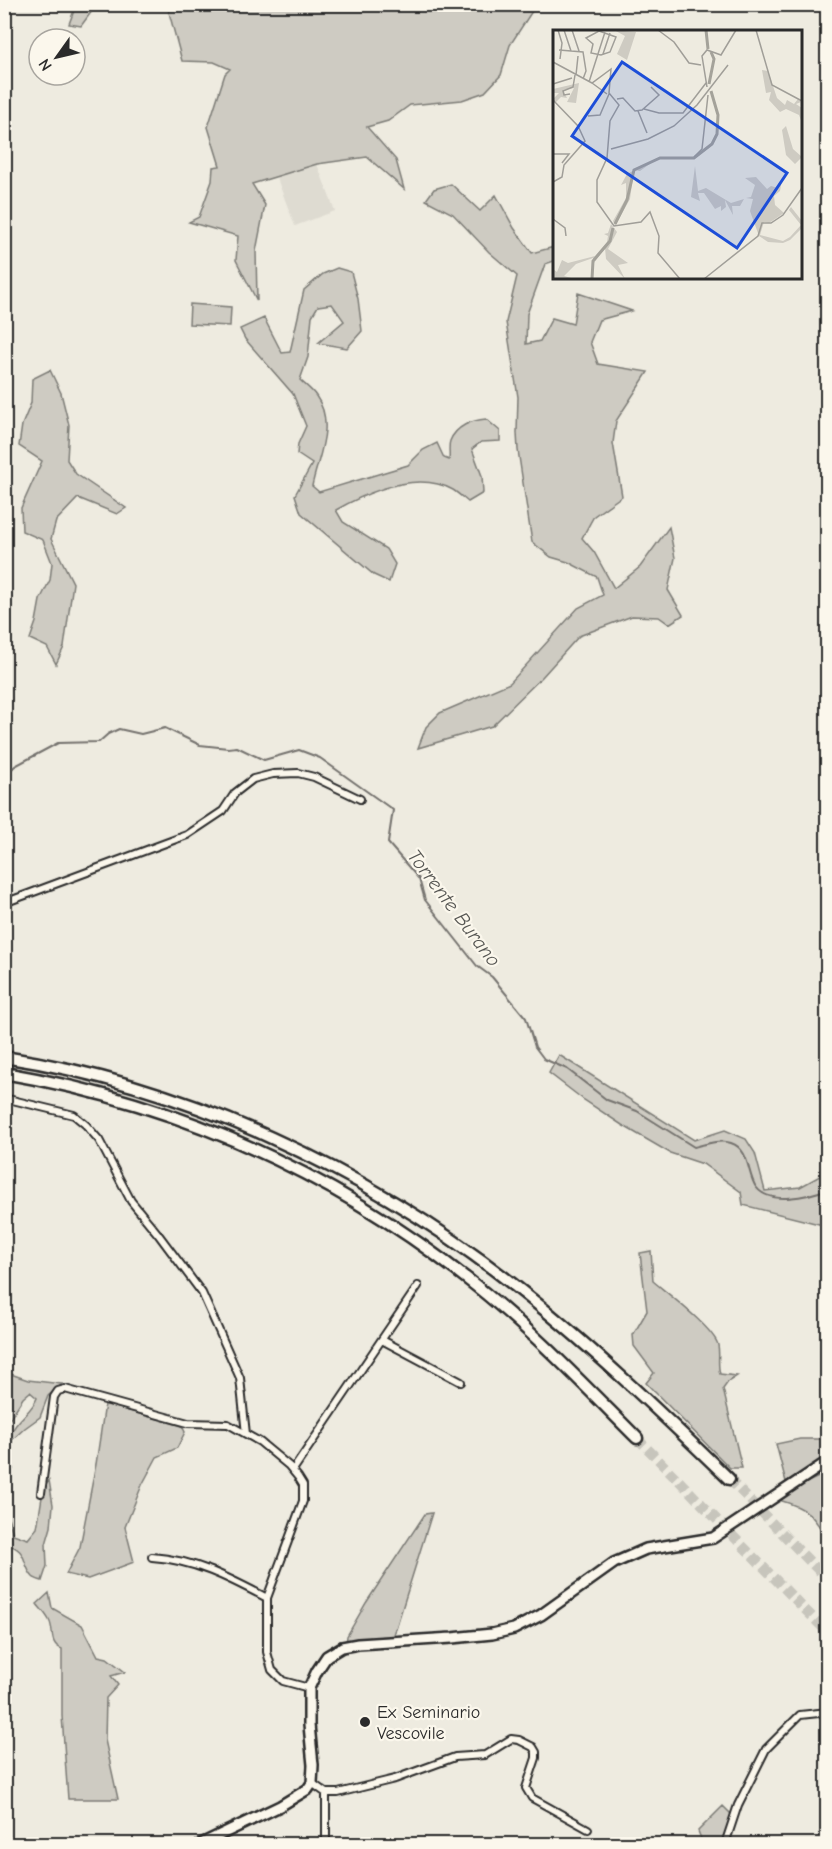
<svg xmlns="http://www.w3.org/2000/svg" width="832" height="1849" font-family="'Comic Neue',sans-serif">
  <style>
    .built { fill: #dedbd1 }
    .green { fill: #cecbc2; stroke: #7c7b76; stroke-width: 1.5 }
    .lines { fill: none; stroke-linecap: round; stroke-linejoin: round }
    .stream { stroke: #74726e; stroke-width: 2 }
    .trunk-tunnel { stroke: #c7c5bc; stroke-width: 10; stroke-dasharray: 10 5; stroke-linecap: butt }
    .minor-casing { stroke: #2b2b2b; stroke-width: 10 }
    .secondary-casing { stroke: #2b2b2b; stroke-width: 14 }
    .trunk-casing { stroke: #2b2b2b; stroke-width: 15 }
    .minor { stroke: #fbf7ec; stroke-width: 6 }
    .secondary { stroke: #fbf7ec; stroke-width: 9 }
    .trunk { stroke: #fbf7ec; stroke-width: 10 }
    .poi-dot { fill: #2b2b2b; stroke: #fbf7ec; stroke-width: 2 }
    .labels { text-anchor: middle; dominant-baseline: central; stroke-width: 4.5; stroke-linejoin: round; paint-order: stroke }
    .poi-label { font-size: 18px; fill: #2b2b2b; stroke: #fbf7ec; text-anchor: start }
    .water-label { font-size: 20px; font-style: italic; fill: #555552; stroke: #fbf7ec }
    .inset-river { fill: none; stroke: #a4a29a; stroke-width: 3 }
    .inset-road { fill: none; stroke: #a09e98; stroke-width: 1.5 }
    .view { fill: #1d4ed8; fill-opacity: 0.15; stroke: #1d4ed8; stroke-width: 3 }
    .inset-edge { fill: none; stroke: #2b2b2b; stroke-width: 3 }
  </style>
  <rect width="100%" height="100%" fill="#eeebe0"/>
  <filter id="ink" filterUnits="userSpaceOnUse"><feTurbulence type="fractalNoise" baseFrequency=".0167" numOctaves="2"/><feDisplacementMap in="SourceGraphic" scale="12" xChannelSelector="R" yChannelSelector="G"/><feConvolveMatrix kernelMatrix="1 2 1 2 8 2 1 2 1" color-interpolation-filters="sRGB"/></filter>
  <g filter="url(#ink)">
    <path class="built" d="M317,164L335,211L295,226L276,176Z"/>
    <path class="green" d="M76,5V4L109,5L92,11L81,26L69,24Z
      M167,5V4L536,5L510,45L501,75L485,92L462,100L410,105L388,121L367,127L396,160L404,189L367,157L317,164L252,184L265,205L256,251L257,301L236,260L238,236L189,222L199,217L212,181L213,167L220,166L208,127L225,74L230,69L214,62L182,61Z
      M451,184L480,211L496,195L514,228L532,253L554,247V261L545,264L527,314L526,344L540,341L552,318L573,324L578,293L632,311L599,320L590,342L598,364L648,372L616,421L613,443L622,496L594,516L582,538L594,552L614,588L640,567L669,527L675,558L668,590L683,615L669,624L659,617L632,616L579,636L542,677L492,726L418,748L426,727L440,713L510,683L578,608L603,595L597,577L568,562L551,557L532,542L518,450L517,433L518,397L506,322L517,276L489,252L453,214L426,200L434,189Z
      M337,268L351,272L358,299L362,331L347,348L318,343L344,321L332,304L318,306L312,316L308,357L300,380C305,385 312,390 316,396C336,424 318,456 312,486L319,492L408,465L423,450L437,443L444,458L449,460C450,455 448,446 450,441C456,426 472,420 486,419L500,431V441L481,442L472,449L482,476L483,493L468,502C463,498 458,493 453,490C417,470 368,492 336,510L343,522L386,549L395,564L389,582L374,575L301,513L295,495L312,464L297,454L298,444L306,426L293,394L245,339L240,329L264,318L282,353L290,352L304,290L323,274Z
      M190,304L231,307L230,326L189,324Z
      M50,370L61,393L69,425L67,460L76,474L126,508L117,514L78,498L56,521L51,539L73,583L64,647L56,664L47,647L30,639L36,622L40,600L50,580L52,563L43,540L22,531L21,508L42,461L19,446L22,425L31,403L32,379Z
      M559,1055L694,1140L725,1130L746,1139L755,1153L765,1191L800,1187L827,1172V1226L743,1205L741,1192L703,1164L670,1153L622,1125L584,1100L549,1073Z
      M651,1251L653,1281C667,1293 714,1329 718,1345C720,1355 717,1364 720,1374L737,1376L728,1382L723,1389L742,1468H730L646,1383L654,1373L634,1346L633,1335L647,1311L640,1253Z
      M5,1372L28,1380L62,1384L48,1396L40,1417L25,1428L12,1440L13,1469L5,1474C5,1453 5,1436 20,1420C27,1412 33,1408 37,1398L30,1392L23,1398L9,1420H5Z
      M105,1404L182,1426L185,1432L177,1448L157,1457L142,1485L125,1527L134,1562L88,1579L66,1574L80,1547L96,1464Z
      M800,1439H827V1460L818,1463L786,1482L776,1444Z
      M827,1473V1539C813,1514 807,1508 779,1500L795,1488Z
      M49,1480L53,1505L51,1527L46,1544L47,1566L42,1581C39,1580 35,1579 33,1577C21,1564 29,1549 5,1544L4,1503L13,1534L28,1539L37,1528L43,1491Z
      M432,1513L393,1638L346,1644L347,1636L366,1603L425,1514Z
      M49,1593L52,1608L82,1625L98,1656L107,1658L125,1672L111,1676L118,1685L106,1698L105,1740L118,1799H68L62,1716V1649C48,1643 55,1631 49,1620C46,1614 41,1609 37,1604Z
      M723,1806L733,1816L723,1844H703L698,1831Z"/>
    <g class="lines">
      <path class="stream" d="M4,776L15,766L58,743L99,742L108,734L119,729L141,734L165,728L200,745L228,748L237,747L264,760L299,750L320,758L393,810L388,843L419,879L425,900L477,966L492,977L526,1018L535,1047L544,1059L567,1069L607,1100L637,1111L694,1147C706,1144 719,1139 731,1143C750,1149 747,1174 756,1187C770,1206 809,1196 828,1189"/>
      <path class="trunk-tunnel" d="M637,1438L828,1633
        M729,1479L828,1580"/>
      <g class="minor-casing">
        <path id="minor" d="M4,903L187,835L223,811L235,793L253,779L273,774L298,773L314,777L360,799
          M4,1098L74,1115L86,1125L99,1140L131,1201L158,1234L202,1293L240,1378L246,1434
          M382,1340L461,1382
          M293,1470L418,1286
          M41,1493L54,1397L58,1391L65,1389L188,1423L228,1424L260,1442L289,1466L298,1477L303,1485V1501L267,1598V1652L272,1670L283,1681L309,1688
          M152,1557C195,1560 229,1578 267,1598
          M312,1783L326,1793H338L395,1779L455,1757L485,1755L511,1739L519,1740L533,1747L536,1752V1758L526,1788L532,1798L588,1829
          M326,1793V1844
          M725,1844L738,1805L766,1749L800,1715L828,1712"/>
      </g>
      <g class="secondary-casing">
        <path id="secondary" d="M201,1844L280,1806L308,1789L312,1783L313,1765L309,1725V1688L317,1671L327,1656L342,1647L358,1644L452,1638L492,1634L514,1629L541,1615L614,1563L646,1549L713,1538L821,1466L828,1463"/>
      </g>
      <g class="trunk-casing">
        <path id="trunk" d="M4,1057C186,1085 365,1169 510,1282C587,1342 659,1411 729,1479
          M4,1073C180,1103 336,1174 475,1285C533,1331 585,1386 637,1438"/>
      </g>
      <use href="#minor" class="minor"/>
      <use href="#secondary" class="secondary"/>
      <use href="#trunk" class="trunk"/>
    </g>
  </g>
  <circle class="poi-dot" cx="365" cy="1722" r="6"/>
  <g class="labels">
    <g class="poi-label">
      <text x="377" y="1712">Ex Seminario<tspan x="377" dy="21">Vescovile</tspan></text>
    </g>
    <g class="water-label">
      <text transform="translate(454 908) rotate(53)">Torrente Burano</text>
    </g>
  </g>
  <g transform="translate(553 30)">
    <rect width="249" height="249" fill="#eeebe0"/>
    <path d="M61,0L83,2L74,30L64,24L72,6ZM209,40L215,41L224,68L232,75L234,70L241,74L245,69L248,72L243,74L249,78V93L246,85L233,79L227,82L216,70L218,62L213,63ZM26,53L23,73L14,72L21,58L10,60L14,68L8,67L2,73L0,69L6,63H0V59ZM233,96L240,119L249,127L242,134L233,125L229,100ZM105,128L87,141L81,140L77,169L62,196L60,191L73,168V153L68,155L74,144ZM142,136L145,161L153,158L178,173L191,169L187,176H179L180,185L172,170L173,177L168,181V176L162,179L151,163H145L147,171L138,167ZM203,147L214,159L218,156L225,158L229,150L227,161L221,166L222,175L231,183L216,193L211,192L207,205L230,211L237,207L248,195L236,180L238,177L249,191V198L237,210L230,213L215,212L206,206L197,181L200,169L193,168L198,167L202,155L192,148ZM58,194L64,202L55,219L75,233L65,235L72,249L53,229L52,218L41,233L39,247L40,228L23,234L11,246L22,249H0V239L4,242L9,230L15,233L42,226L54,212L55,206L51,204L55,203Z" fill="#cecbc2"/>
    <path class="inset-river" d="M153,0L155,19M156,54L161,29L158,22M62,194L74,170L81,140L107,128H141L159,114L164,104L165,85L158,61M39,249L40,231L57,211L60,198"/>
    <path class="inset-road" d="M5,0L9,13L7,29M11,0L18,21M19,0L26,21M105,0L121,12L136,33L148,35M203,0L219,55L249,71M46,1L63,7L57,22L48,25L38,23L40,14L33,8ZM6,20L30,22L33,41L30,49M50,24L57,3M0,32L39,53L58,39L56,63L66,75L57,91L54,128L44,150V172L61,196L88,192L97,182L106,206L105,223L127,249M23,45L25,26M36,52L52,2M39,53L54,64M0,54L19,48M154,57L149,26L154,20L168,25L183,0M17,64L11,65L10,61L20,57L22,45M64,69L70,68L82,81L89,80L106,65L98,57M0,70L25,96L32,111L11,135L9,147L0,152M91,79L106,83H130L153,53M85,81L94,103M35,86L47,85L56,64M58,119L95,109L121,96L144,75L175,35M0,124H16L9,133M141,127L149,119L155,65M0,189L12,198L13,206M151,249L205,206L209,193H218L230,185L249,158"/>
    <path class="view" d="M69,32L234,143L184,218L19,106Z"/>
    <rect width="249" height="249" class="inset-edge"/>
  </g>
  <rect width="832" height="1849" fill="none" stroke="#fbf7ec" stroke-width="24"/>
  <rect x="12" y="12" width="808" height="1825" fill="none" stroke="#2b2b2b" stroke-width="2" filter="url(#ink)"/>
  <g transform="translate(57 57) rotate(236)"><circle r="28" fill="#fbf7ec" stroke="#a8a59f" stroke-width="1.5"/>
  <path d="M0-4.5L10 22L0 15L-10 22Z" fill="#2b2b2b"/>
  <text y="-9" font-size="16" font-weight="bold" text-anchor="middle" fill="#2b2b2b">N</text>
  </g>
</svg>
